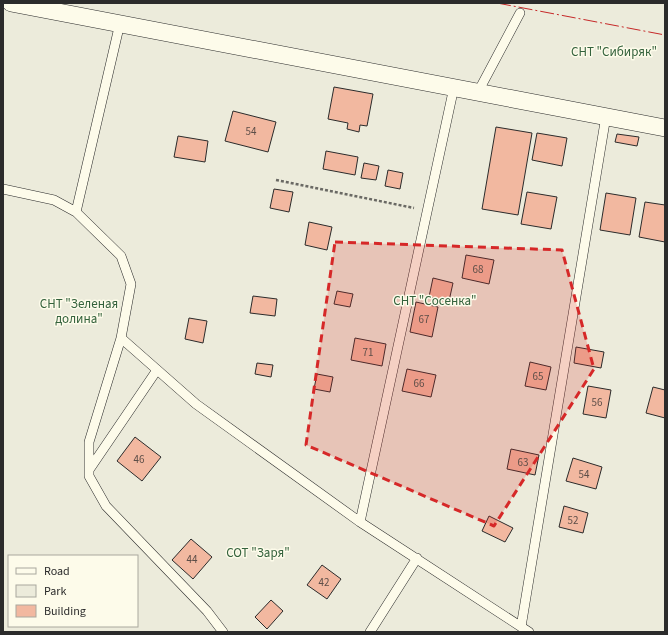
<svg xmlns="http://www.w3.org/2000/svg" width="668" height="635" font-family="'Source Sans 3',sans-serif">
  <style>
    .green { fill: #ecebdb; stroke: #74746e; fill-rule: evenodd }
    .building { fill: #f2b8a0; stroke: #2b2b2b }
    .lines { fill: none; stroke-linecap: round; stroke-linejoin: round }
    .service-casing { stroke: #2b2b2b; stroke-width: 10 }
    .minor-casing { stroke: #2b2b2b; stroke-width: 18 }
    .path { stroke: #6a6964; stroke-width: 2.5; stroke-dasharray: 3 2; stroke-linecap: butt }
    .service { stroke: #fdfbea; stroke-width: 9 }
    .minor { stroke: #fdfbea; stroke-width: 17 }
    .power { stroke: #c62828; stroke-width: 1; stroke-dasharray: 14 3 2 3; stroke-linecap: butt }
    .marked { fill: #d62828; fill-opacity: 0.2; stroke: #d62828; stroke-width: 3; stroke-dasharray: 8 5; stroke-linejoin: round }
    .labels { text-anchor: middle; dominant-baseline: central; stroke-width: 3; stroke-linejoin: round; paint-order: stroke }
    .number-label { font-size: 11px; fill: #5d4e48 }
    .park-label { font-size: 13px; fill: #34623c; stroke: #fdfbea }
  </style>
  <rect width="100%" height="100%" fill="#fdfbea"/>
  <path class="green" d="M3,3H665V632H3ZM9,556H137V626H9Z"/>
  <path class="building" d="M334,87L373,94L367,126L360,125L359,132L347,129L348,123L328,119Z
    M233,111L276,122L268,152L225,141Z
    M496,127L532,133L518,215L482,209Z
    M537,133L567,138L562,166L532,160Z
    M617,134L639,137L637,146L615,142Z
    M178,136L208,141L205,162L174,157Z
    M326,151L358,157L355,175L323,169Z
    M364,163L379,166L376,180L361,178Z
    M388,170L403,173L400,189L385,186Z
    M274,189L293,192L289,212L270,208Z
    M527,192L557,197L551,229L521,224Z
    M606,193L636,198L630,235L600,230Z
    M645,202L665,205V242L639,237Z
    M309,222L332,227L327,250L305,245Z
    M466,255L494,260L489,284L462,278Z
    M433,278L453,283L449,301L429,297Z
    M337,291L353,294L350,307L334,304Z
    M253,296L277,299L275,316L250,313Z
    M416,302L438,307L432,337L410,332Z
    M189,318L207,321L203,343L185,339Z
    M355,338L386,344L382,366L351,360Z
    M576,347L604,352L601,368L574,363Z
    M530,362L551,367L546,390L525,386Z
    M257,363L273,365L271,377L255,374Z
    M407,369L436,375L431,397L402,391Z
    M317,374L333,377L330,392L314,389Z
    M588,386L611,390L606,418L583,414Z
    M653,387L665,390V418L646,413Z
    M135,437L161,457L142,481L117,461Z
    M511,449L539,455L535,475L507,469Z
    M573,458L602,467L596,489L566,481Z
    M564,506L588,513L583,533L559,527Z
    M489,516L513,528L505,542L482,531Z
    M191,539L212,557L193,579L172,560Z
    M322,565L341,579L327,599L307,585Z
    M271,600L283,611L267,629L255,617Z"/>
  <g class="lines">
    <g class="service-casing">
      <path id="service" d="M120,23L76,212L121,256L131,284L121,338L196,404L360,522L529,632
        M478,92L520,13
        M3,189L54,200L76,212
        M121,338L89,442V476L106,506L207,611L223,632
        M89,470L157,370
        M360,522L454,87
        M521,627L606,116
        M370,632L417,558"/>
    </g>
    <g class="minor-casing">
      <path id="minor" d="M11,3L665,128"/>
    </g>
    <path class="path" d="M276,180L414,208"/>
    <use href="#service" class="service"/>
    <use href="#minor" class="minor"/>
    <path class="power" d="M497,3L665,35"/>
  </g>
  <path class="marked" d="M335,242L562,250L594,369L494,526L306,445Z"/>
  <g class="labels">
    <g class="number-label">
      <text x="251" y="131">54</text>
      <text x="478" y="269">68</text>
      <text x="424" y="319">67</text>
      <text x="368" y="352">71</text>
      <text x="538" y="376">65</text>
      <text x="419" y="383">66</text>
      <text x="597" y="402">56</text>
      <text x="139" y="459">46</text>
      <text x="523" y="462">63</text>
      <text x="584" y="474">54</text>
      <text x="573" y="520">52</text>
      <text x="192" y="559">44</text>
      <text x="324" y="582">42</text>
    </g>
    <g class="park-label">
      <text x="614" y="52">СНТ "Сибиряк"</text>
      <text x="435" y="301">СНТ "Сосенка"</text>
      <text x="79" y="304">СНТ "Зеленая<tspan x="79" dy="15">долина"</tspan></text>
      <text x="258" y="553">СОТ "Заря"</text>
    </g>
  </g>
  <rect width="668" height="635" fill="none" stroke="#2b2b2b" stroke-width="8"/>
  <rect x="8" y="555" width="130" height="72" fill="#fdfbea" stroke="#a9a89e"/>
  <rect x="16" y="568" width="20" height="6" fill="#fdfbea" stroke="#a9a89e"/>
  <text x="44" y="575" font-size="12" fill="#2b2b2b">Road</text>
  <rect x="16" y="585" width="20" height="12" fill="#ecebdb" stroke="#a9a89e"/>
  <text x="44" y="595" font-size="12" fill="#2b2b2b">Park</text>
  <rect x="16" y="605" width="20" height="12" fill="#f2b8a0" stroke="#a9a89e"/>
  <text x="44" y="615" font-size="12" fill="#2b2b2b">Building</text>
</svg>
